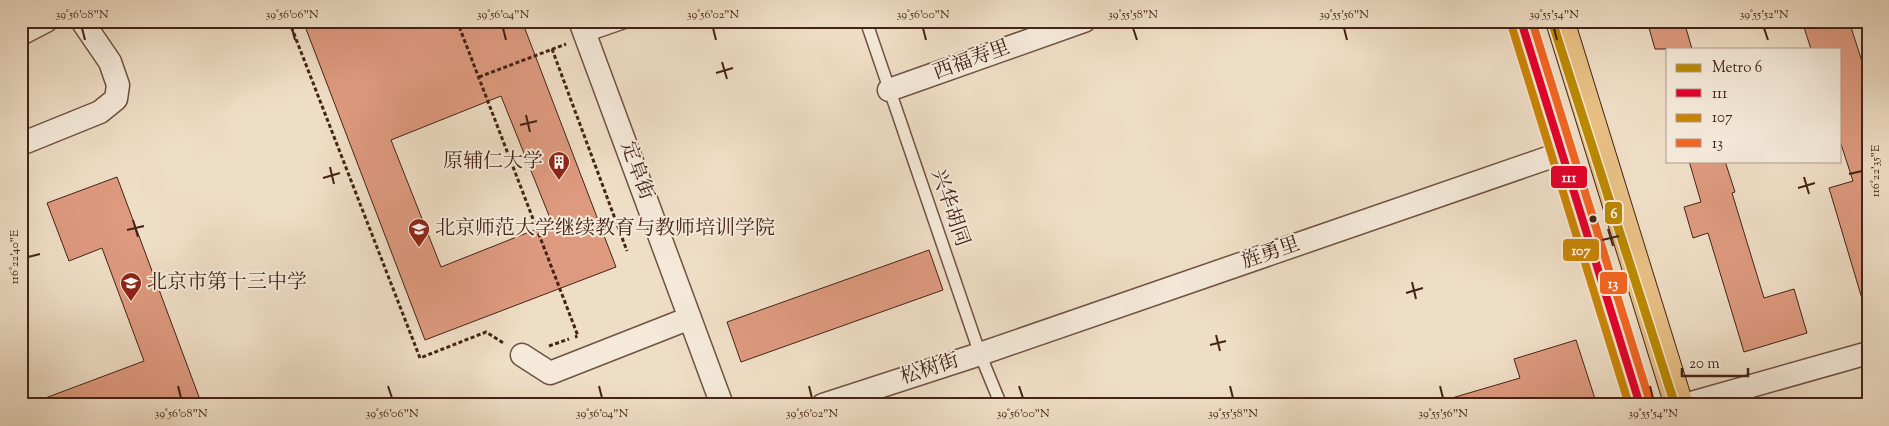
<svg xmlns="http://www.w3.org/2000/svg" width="1889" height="426" font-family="'Sorts Mill Goudy','Noto Serif SC',serif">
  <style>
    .building { fill: #de9a7f; stroke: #442316; fill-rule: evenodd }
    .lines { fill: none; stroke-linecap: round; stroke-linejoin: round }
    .lane-casing { stroke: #6f5242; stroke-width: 14 }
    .street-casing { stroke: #6f5242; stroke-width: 25 }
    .primary-casing { stroke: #442316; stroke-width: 30 }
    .path { stroke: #442316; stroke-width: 3; stroke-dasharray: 4 2.5; stroke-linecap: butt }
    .lane { stroke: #f5eada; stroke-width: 11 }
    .street { stroke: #f5eada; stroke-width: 22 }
    .primary { stroke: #e8bf83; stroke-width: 28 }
    .bus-1-casing { stroke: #f5eada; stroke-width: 11 }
    .bus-2-casing { stroke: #f5eada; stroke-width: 11 }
    .bus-3-casing { stroke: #f5eada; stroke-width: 11 }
    .bus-1 { stroke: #e4002b; stroke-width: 8 }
    .bus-2 { stroke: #ca8506; stroke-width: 8 }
    .bus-3 { stroke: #f26522; stroke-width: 8 }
    .metro-1-casing { stroke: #f5eada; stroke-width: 12 }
    .metro-1 { stroke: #bb8900; stroke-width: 9 }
    .ticks { fill: none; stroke: #442316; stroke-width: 2 }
    .bus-dot { fill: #442316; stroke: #f5eada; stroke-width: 2 }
    .labels { text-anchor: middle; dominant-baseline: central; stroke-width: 4; stroke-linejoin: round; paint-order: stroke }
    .street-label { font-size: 20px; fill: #442316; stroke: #f5eada }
    .poi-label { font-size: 20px; fill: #442316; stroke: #f5eada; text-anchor: start }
    .line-badge { stroke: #f5eada; stroke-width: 2 }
    .badge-label { font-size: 14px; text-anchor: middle; font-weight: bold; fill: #fff }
    .neatline { fill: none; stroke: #442316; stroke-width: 2 }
    .ticks-label { font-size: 12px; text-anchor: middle; fill: #442316 }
  </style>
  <rect width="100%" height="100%" fill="#efdec6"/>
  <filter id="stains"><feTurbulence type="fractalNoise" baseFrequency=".004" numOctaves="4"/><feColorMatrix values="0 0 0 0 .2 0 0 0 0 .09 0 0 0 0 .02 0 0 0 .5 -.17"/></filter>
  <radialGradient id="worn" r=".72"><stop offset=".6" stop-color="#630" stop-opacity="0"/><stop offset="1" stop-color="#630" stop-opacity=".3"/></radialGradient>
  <path class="building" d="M303,21H522L616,267L425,340ZM501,96L552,223L441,267L391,140Z
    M1647,21H1684L1692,49H1655Z
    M1802,21H1849L1868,80V302H1863L1829,188L1853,181L1840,141V49H1811Z
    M1689,161H1725L1735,192L1732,193L1764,298L1794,289L1807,333L1744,352L1708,233L1693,238L1684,207L1701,202Z
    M117,177L202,405H33L32,403L144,361L102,248L69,261L47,203Z
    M929,250L943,290L741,362L727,322Z
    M1576,340L1597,405H1445V400L1520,378L1514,359Z"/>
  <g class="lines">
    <g class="lane-casing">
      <path id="lane" d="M866,21L980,354L1001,405
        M586,36L629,21"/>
    </g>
    <g class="street-casing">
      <path id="street" d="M580,21L722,405
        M21,34L46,21
        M889,90L1084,21
        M21,144L100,112L116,99L118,85L110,62L82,21
        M522,355L550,373L690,318
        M823,405L980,354L1562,153
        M1684,405L1868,353"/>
    </g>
    <g class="primary-casing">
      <path id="primary" d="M1521,21L1640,405
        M1560,21L1679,405"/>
    </g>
    <path class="path" d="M289,21L420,358L486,332L505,344
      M457,21L578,336L575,337
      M552,49L627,251
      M479,77L566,44
      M549,346L569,339"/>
    <use href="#lane" class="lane"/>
    <use href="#street" class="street"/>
    <use href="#primary" class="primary"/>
    <g class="bus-1-casing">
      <path id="bus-1" d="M1521,21L1640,405"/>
    </g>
    <g class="bus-2-casing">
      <path id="bus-2" d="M1511,24L1629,405"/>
    </g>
    <g class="bus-3-casing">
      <path id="bus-3" d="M1532,21L1650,402"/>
    </g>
    <use href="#bus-1" class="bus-1"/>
    <use href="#bus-2" class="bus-2"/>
    <use href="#bus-3" class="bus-3"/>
    <g class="metro-1-casing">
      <path id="metro-1" d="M1552,21L1675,405"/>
    </g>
    <use href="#metro-1" class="metro-1"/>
  </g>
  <path class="ticks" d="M82,28L85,40M292,28L295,40M503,28L506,40M713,28L716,40M923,28L926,40M1133,28L1137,40M1344,28L1347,40M1554,28L1557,40M1764,28L1768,40M722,62L727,79M716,73L733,68M526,115L530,132M520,125L537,121M330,167L334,184M1849,174L1862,171M1804,177L1809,194M323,178L340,173M1798,188L1815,183M133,220L138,237M1608,229L1613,246M127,230L144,226M1602,240L1619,236M28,257L40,254M1412,282L1416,299M1406,293L1423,288M1216,335L1220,351M1210,345L1226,341M178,386L181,398M388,386L392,398M599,386L602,398M809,386L812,398M1019,386L1023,398M1230,386L1233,398M1440,386L1443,398M1650,386L1653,398"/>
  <defs>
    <g id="building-pin" transform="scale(1.125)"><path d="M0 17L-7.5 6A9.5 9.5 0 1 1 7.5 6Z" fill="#8f2418" stroke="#f5eada"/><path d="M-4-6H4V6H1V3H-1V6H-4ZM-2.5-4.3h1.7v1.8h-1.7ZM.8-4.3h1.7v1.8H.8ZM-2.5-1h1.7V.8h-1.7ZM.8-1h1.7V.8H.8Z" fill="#fff"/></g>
    <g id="university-pin" transform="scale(1.125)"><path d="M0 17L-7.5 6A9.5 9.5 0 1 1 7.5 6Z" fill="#8f2418" stroke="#f5eada"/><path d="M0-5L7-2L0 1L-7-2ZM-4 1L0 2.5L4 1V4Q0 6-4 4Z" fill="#fff"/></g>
    <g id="school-pin" transform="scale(1.125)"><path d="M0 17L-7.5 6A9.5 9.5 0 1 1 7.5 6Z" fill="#8f2418" stroke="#f5eada"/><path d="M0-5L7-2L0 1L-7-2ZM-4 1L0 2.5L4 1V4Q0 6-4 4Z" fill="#fff"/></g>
  </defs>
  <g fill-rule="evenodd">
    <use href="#building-pin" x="559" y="162"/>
    <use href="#university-pin" x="419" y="229"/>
    <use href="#school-pin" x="131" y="283"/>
  </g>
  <circle class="bus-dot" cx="1593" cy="219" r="4.5"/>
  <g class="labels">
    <g class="street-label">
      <text transform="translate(972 61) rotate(-20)">西福寿里</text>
      <text transform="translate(636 171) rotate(70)">定阜街</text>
      <text transform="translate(949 208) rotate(71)">兴华胡同</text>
      <text transform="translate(1271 254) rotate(-19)">旌勇里</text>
      <text transform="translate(930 370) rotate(-18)">松树街</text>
    </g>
    <g class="poi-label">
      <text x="543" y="162" text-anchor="end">原辅仁大学</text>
      <text x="435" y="229">北京师范大学继续教育与教师培训学院</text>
      <text x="147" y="283">北京市第十三中学</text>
    </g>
  </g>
  <g class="line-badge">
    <rect x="1550" y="165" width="38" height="24" rx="5" fill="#e4002b"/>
    <rect x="1604" y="201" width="19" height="24" rx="5" fill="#bb8900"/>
    <rect x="1562" y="238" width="38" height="24" rx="5" fill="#ca8506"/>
    <rect x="1599" y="271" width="29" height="24" rx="5" fill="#f26522"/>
  </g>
  <g class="badge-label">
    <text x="1569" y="182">111</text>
    <text x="1614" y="218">6</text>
    <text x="1581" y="255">107</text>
    <text x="1613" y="288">13</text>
  </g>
  <rect width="1889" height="426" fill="none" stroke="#efdec6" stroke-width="55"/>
  <rect x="1666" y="48" width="175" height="115" fill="#f5eada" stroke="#ae9a8c"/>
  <rect x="1676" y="64" width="25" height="8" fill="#bb8900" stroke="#ae9a8c"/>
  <text x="1712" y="72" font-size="15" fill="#442316">Metro 6</text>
  <rect x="1676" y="89" width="25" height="8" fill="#e4002b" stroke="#ae9a8c"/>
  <text x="1712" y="98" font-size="15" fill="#442316">111</text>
  <rect x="1676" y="114" width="25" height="8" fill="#ca8506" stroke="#ae9a8c"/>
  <text x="1712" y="122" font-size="15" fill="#442316">107</text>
  <rect x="1676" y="139" width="25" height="8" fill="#f26522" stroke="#ae9a8c"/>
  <text x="1712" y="148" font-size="15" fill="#442316">13</text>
  <path d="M1682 368v8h66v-8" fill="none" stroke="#442316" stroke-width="2.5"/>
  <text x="1689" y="368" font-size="15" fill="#442316" stroke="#f5eada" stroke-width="4" paint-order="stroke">20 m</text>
  <rect x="28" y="28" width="1834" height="370" class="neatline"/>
  <g class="ticks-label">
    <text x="82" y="18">39°56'08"N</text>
    <text x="292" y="18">39°56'06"N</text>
    <text x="503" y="18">39°56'04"N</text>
    <text x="713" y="18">39°56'02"N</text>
    <text x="923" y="18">39°56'00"N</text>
    <text x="1133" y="18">39°55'58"N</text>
    <text x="1344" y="18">39°55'56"N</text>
    <text x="1554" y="18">39°55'54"N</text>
    <text x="1764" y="18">39°55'52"N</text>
    <text transform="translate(1875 171) rotate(-90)" y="4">116°22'35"E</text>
    <text transform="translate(14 257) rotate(-90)" y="4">116°22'40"E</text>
    <text x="181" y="417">39°56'08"N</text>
    <text x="392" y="417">39°56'06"N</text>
    <text x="602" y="417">39°56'04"N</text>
    <text x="812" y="417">39°56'02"N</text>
    <text x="1023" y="417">39°56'00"N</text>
    <text x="1233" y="417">39°55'58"N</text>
    <text x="1443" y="417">39°55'56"N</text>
    <text x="1653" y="417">39°55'54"N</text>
  </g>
  <rect width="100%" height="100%" filter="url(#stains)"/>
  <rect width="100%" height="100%" fill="url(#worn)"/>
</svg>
